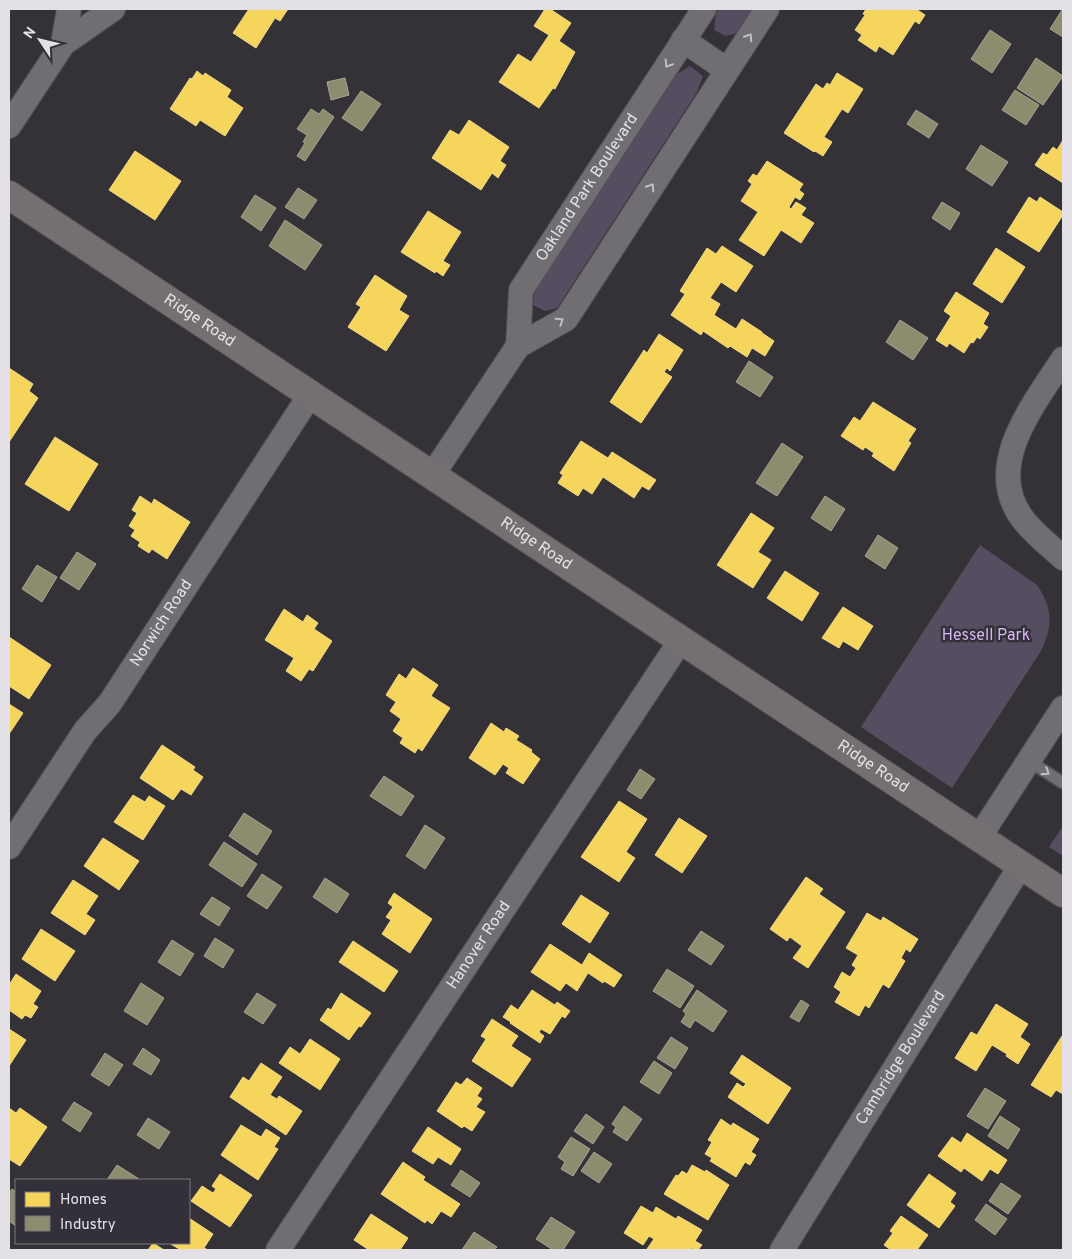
<svg xmlns="http://www.w3.org/2000/svg" width="1072" height="1259" font-family="Overpass,sans-serif">
  <style>
    .green { fill: #574d61 }
    .homes { fill: #f6d55c; stroke: #f0d885 }
    .industry { fill: #8c8c6e; stroke: #a6a592 }
    .lines { fill: none; stroke-linecap: round; stroke-linejoin: round }
    .lane-casing { stroke: #504e53; stroke-width: 14 }
    .street-casing { stroke: #504e53; stroke-width: 26 }
    .secondary-casing { stroke: #504e53; stroke-width: 30 }
    .lane { stroke: #706e72; stroke-width: 11 }
    .street { stroke: #706e72; stroke-width: 24 }
    .secondary { stroke: #756f71; stroke-width: 28 }
    .oneway { stroke: #c0bec3 }
    .labels { text-anchor: middle; dominant-baseline: central; stroke-width: 5; stroke-linejoin: round; paint-order: stroke }
    .street-label { font-size: 16px; fill: #e3e0e6; stroke: #343039 }
    .park-label { font-size: 16px; fill: #d6b7f5; stroke: #343039 }
  </style>
  <rect width="100%" height="100%" fill="#343237"/>
  <path class="green" d="M719,9H753L737,33L726,36L714,30L716,13Z
    M690,66L703,76L697,92L557,308L545,311L533,305L535,288L677,74Z
    M980,545L1037,585C1053,609 1053,626 1041,651L952,788L861,727Z
    M1063,826V856L1049,847Z"/>
  <path class="homes" d="M249,9H288L280,21L275,18L256,48L233,33Z
    M545,9H550L571,23L559,41L575,52L555,89L553,88L539,108L499,82L518,54L531,62L549,35L534,26Z
    M866,9H916L925,15L919,24L915,21L893,55L879,46L876,52L858,40L862,35L855,30L865,15L863,14Z
    M197,71L203,76L205,73L231,90L227,97L243,108L225,136L200,120L196,126L170,109L190,78L192,79Z
    M837,73L863,89L848,113L842,109L824,137L832,142L823,156L815,151L814,152L784,133L816,84L823,89L827,83L830,85Z
    M469,120L509,147L500,161L506,165L498,178L492,173L481,190L432,158L450,130L459,135Z
    M1063,140V183L1035,165L1043,153L1047,155L1053,147L1057,150Z
    M135,151L181,181L155,220L109,190Z
    M767,161L803,184L799,190L804,194L800,200L795,197L789,207L791,209L796,202L806,208L801,215L814,223L801,243L781,230L764,256L739,240L758,212L741,201L752,184L748,181L753,174L757,176Z
    M1029,197L1037,202L1040,197L1063,212V215L1039,252L1007,232Z
    M428,211L461,232L443,261L450,265L443,276L436,271L435,273L401,252Z
    M722,246L753,266L736,292L721,282L710,298L720,304L714,315L736,329L742,319L762,332V333L774,341L765,356L752,348L747,357L730,346L728,348L703,331L701,335L671,315L685,294L680,291L707,248L716,254Z
    M996,248L1025,267L1002,303L973,284Z
    M375,275L407,296L399,310L409,316L386,351L348,327L361,307L356,304Z
    M956,292L989,313L983,324L988,327L980,339L977,337L973,343L971,342L964,353L949,343L947,347L936,340L951,316L944,311Z
    M659,334L683,350L670,371L667,368L664,372L672,377L641,423L610,402L644,350L647,353Z
    M9,368L33,384L29,391L38,398L9,442Z
    M873,402L916,429L908,441L911,443L894,471L872,456L874,453L865,447L863,450L841,436L854,417L860,421Z
    M55,437L98,464L69,511L25,484Z
    M581,441L608,458L612,452L656,480L649,490L642,486L634,498L603,477L592,494L583,488L578,496L558,483L563,475L560,473Z
    M140,496L152,504L154,499L190,522L167,559L152,549L149,553L138,546L140,542L131,536L135,530L129,526L137,513L132,510Z
    M751,513L774,528L758,552L771,560L753,588L717,565Z
    M785,571L819,593L802,621L767,598Z
    M843,607L873,626L858,650L843,641L839,648L822,638Z
    M284,609L303,622L307,615L318,623L314,629L332,641L313,671L309,669L301,681L286,671L294,658L265,640Z
    M9,637L51,665L29,699L9,686Z
    M413,668L438,685L431,696L450,708L422,751L418,748L415,753L400,743L403,738L393,731L401,719L390,711L396,702L386,695L399,674L406,679Z
    M9,704L23,713L9,734Z
    M491,723L504,732L506,728L519,736L516,740L532,750L531,752L540,759L523,784L506,773L509,768L503,764L495,775L469,758Z
    M162,745L195,767L193,770L203,777L191,795L181,789L173,800L140,778Z
    M133,795L145,802L149,796L165,806L143,840L114,822Z
    M619,801L647,819L626,852L635,858L619,882L581,857Z
    M679,818L707,836L682,873L655,855Z
    M103,838L139,861L119,890L84,866Z
    M806,877L823,889L819,894L845,912L808,968L793,958L802,946L790,937L787,941L770,929Z
    M73,880L98,896L86,914L95,920L85,935L51,913Z
    M394,893L432,919L410,953L382,934L391,920L386,917L393,907L388,903Z
    M581,895L609,913L590,943L562,924Z
    M867,913L881,921L883,917L918,939L910,952L906,949L901,958L905,961L889,988L883,984L869,1008L865,1005L859,1016L835,1002L841,992L834,987L842,972L850,977L856,968L852,965L858,955L846,948Z
    M41,929L75,951L55,981L22,959Z
    M353,941L398,971L384,992L339,962Z
    M550,944L582,965L589,953L622,975L614,987L604,981L603,983L588,973L577,991L566,983L560,991L531,972Z
    M16,974L41,991L33,1004L38,1007L31,1018L25,1015L22,1019L9,1010V985Z
    M532,990L555,1005L557,1002L570,1011L565,1018L562,1016L550,1034L541,1029L539,1032L544,1036L540,1043L510,1023L511,1022L503,1017L511,1005L518,1010Z
    M341,993L371,1013L361,1027L359,1026L349,1040L320,1020L328,1008L331,1010Z
    M996,1004L1028,1024L1020,1037L1030,1044L1018,1064L1006,1056L1007,1054L992,1045L976,1071L955,1058L971,1032L977,1035Z
    M492,1019L518,1036L511,1046L531,1059L512,1087L472,1061L486,1039L481,1036Z
    M9,1029L26,1040L9,1066Z
    M1062,1036L1063,1037V1094L1056,1090L1051,1097L1031,1085Z
    M310,1039L340,1059L320,1090L279,1063L290,1047L300,1054Z
    M742,1055L791,1088L768,1124L728,1097L737,1083L743,1087L746,1084L730,1073Z
    M261,1063L282,1077L270,1095L277,1099L279,1096L302,1111L286,1135L230,1097L243,1077L249,1081Z
    M467,1078L482,1088L477,1096L482,1099L476,1107L485,1112L472,1131L464,1126L462,1128L437,1111L456,1082L461,1085Z
    M9,1108L16,1113L20,1108L47,1127L20,1166L9,1159Z
    M721,1119L731,1126L733,1123L759,1139L751,1152L756,1155L750,1165L745,1162L736,1177L710,1161L712,1158L705,1154L712,1142L708,1140Z
    M241,1125L261,1137L266,1129L280,1138L274,1147L278,1149L258,1180L221,1155Z
    M428,1127L461,1149L451,1165L438,1157L433,1164L412,1151Z
    M967,1133L1007,1160L998,1174L990,1169L982,1181L964,1168L961,1172L938,1156L952,1137L961,1143Z
    M403,1162L425,1177L423,1180L460,1204L451,1217L441,1211L432,1224L427,1220L425,1223L381,1194Z
    M692,1165L705,1172L706,1170L729,1185L708,1220L664,1194L676,1175L678,1176L682,1171L687,1174Z
    M220,1174L252,1195L230,1227L191,1201L202,1186L213,1193L216,1189L212,1186Z
    M929,1174L956,1193L950,1202L955,1206L939,1228L907,1205Z
    M641,1206L653,1213L656,1207L676,1219L678,1216L702,1230L695,1241L702,1245L698,1250L691,1248L689,1250H648L647,1249L654,1239L649,1236L643,1245L624,1233Z
    M371,1214L408,1238L400,1250H369L354,1240Z
    M901,1216L928,1235L917,1250H891L884,1245L893,1233L890,1231Z
    M189,1218L213,1234L204,1248L208,1250H181L169,1243H189Z
    M153,1243L164,1250H148Z"/>
  <path class="industry" d="M1062,10L1063,11V37L1050,29Z
    M990,30L1011,44L992,73L971,59Z
    M1036,58L1063,76L1043,105L1017,88Z
    M345,78L349,95L331,100L327,82Z
    M1015,90L1039,105L1026,125L1002,110Z
    M361,91L381,104L362,131L342,118Z
    M311,109L319,114L323,109L334,117L305,161L297,156L305,143L303,142L307,135L297,129Z
    M916,110L938,124L929,138L907,124Z
    M981,145L1008,162L992,186L966,169Z
    M298,188L317,200L304,219L285,207Z
    M255,195L276,208L261,231L241,217Z
    M942,202L960,213L950,230L932,218Z
    M285,220L322,245L305,270L269,246Z
    M900,320L928,338L913,360L886,342Z
    M749,361L773,377L760,397L736,382Z
    M782,443L803,457L777,496L756,483Z
    M825,496L845,509L831,531L811,518Z
    M878,535L898,548L885,569L865,556Z
    M77,552L96,564L79,590L60,578Z
    M37,565L57,577L42,602L22,589Z
    M640,769L655,779L641,799L627,790Z
    M384,776L414,796L401,816L370,796Z
    M244,813L272,831L257,855L229,836Z
    M425,825L445,838L425,869L406,856Z
    M224,842L257,864L242,887L209,865Z
    M262,874L282,887L267,909L247,896Z
    M325,878L349,894L337,913L313,897Z
    M212,897L230,908L219,926L200,914Z
    M701,931L724,946L711,965L688,950Z
    M215,938L234,950L223,968L204,956Z
    M172,940L194,954L180,976L158,962Z
    M667,969L694,986L680,1008L653,991Z
    M141,983L164,998L147,1025L124,1011Z
    M697,990L727,1011L713,1032L695,1020L690,1028L681,1022L686,1014L683,1011Z
    M257,993L276,1005L263,1024L244,1012Z
    M801,1000L809,1005L799,1022L790,1017Z
    M671,1037L688,1048L675,1069L657,1058Z
    M143,1048L160,1060L151,1075L133,1064Z
    M105,1053L123,1065L109,1086L91,1075Z
    M654,1061L672,1073L659,1094L640,1082Z
    M985,1088L1006,1101L988,1129L967,1116Z
    M74,1102L92,1113L80,1132L62,1120Z
    M624,1106L642,1119L627,1141L613,1132L616,1127L612,1124Z
    M586,1114L604,1127L593,1144L574,1131Z
    M1000,1116L1020,1129L1008,1149L988,1136Z
    M148,1118L170,1132L159,1149L137,1135Z
    M571,1137L590,1149L573,1176L561,1169L565,1162L558,1157Z
    M594,1152L612,1164L599,1183L581,1171Z
    M117,1165L139,1179L138,1180H107Z
    M461,1170L480,1183L470,1197L451,1185Z
    M1001,1183L1021,1196L1008,1214L989,1201Z
    M12,1189L16,1192V1226L9,1221V1194Z
    M986,1204L1007,1219L995,1235L975,1220Z
    M551,1217L575,1232L563,1250H553L536,1239Z
    M474,1232L497,1247L494,1250H462Z"/>
  <g class="lines">
    <g class="lane-casing">
      <path id="lane" d="M1029,761L1063,783"/>
    </g>
    <g class="street-casing">
      <g id="street">
        <path d="M683,40L727,70"/>
        <path d="M63,44L69,9"/>
        <path d="M9,126L63,44L113,9"/>
        <path id="s1" d="M518,346L521,290L704,9"/>
        <path d="M1063,359C1035,403 983,465 1022,518C1033,533 1049,545 1063,558"/>
        <path d="M433,474L518,346L566,319L767,9"/>
        <path d="M980,836L1063,708"/>
        <path id="s2" d="M9,847L85,731L110,703L310,395"/>
        <path id="s3" d="M278,1250L681,640"/>
        <path id="s4" d="M782,1250L1021,865"/>
      </g>
    </g>
    <g class="secondary-casing">
      <g id="secondary">
        <path id="s5" d="M9,195L1063,893"/>
      </g>
    </g>
    <use href="#lane" class="lane"/>
    <use href="#street" class="street"/>
    <use href="#secondary" class="secondary"/>
  </g>
  <defs><path id="oneway-chevron" d="M-2-3.5L2.5 0L-2 3.5" fill="none" stroke-width="1.6" stroke-linecap="round" stroke-linejoin="round" transform="scale(1.25)"/></defs>
  <g class="oneway">
    <use href="#oneway-chevron" transform="translate(749 37) rotate(-57)"/>
    <use href="#oneway-chevron" transform="translate(668 64) rotate(123)"/>
    <use href="#oneway-chevron" transform="translate(651 187) rotate(-57)"/>
    <use href="#oneway-chevron" transform="translate(560 321) rotate(-34)"/>
    <use href="#oneway-chevron" transform="translate(1046 772) rotate(33)"/>
  </g>
  <g class="labels">
    <g class="street-label">
      <text stroke="none"><textPath href="#s1" startOffset="178">Oakland Park Boulevard</textPath></text>
      <text stroke="none"><textPath href="#s5" startOffset="228">Ridge Road</textPath></text>
      <text stroke="none"><textPath href="#s5" startOffset="632">Ridge Road</textPath></text>
      <text stroke="none"><textPath href="#s2" startOffset="271">Norwich Road</textPath></text>
      <text stroke="none"><textPath href="#s5" startOffset="1036">Ridge Road</textPath></text>
      <text stroke="none"><textPath href="#s3" startOffset="365">Hanover Road</textPath></text>
      <text stroke="none"><textPath href="#s4" startOffset="226">Cambridge Boulevard</textPath></text>
    </g>
    <g class="park-label">
      <text x="986" y="636">Hessell Park</text>
    </g>
  </g>
  <rect width="1072" height="1259" fill="none" stroke="#e3e0e6" stroke-width="20"/>
  <rect x="15" y="1179" width="175" height="65" fill="#343039" stroke="#7a767e"/>
  <rect x="25" y="1192" width="25" height="15" fill="#f6d55c" stroke="#7a767e"/>
  <text x="60" y="1204" font-size="15" fill="#e3e0e6">Homes</text>
  <rect x="25" y="1216" width="25" height="15" fill="#8c8c6e" stroke="#7a767e"/>
  <text x="60" y="1229" font-size="15" fill="#e3e0e6">Industry</text>
  <g transform="translate(40 40) rotate(305)" stroke="#343039" stroke-width="4" paint-order="stroke">
  <path d="M0-4L9 19L0 12L-9 19Z" fill="#e3e0e6"/>
  <text y="-8" font-size="14" font-weight="bold" text-anchor="middle" fill="#e3e0e6">N</text>
  </g>
</svg>
